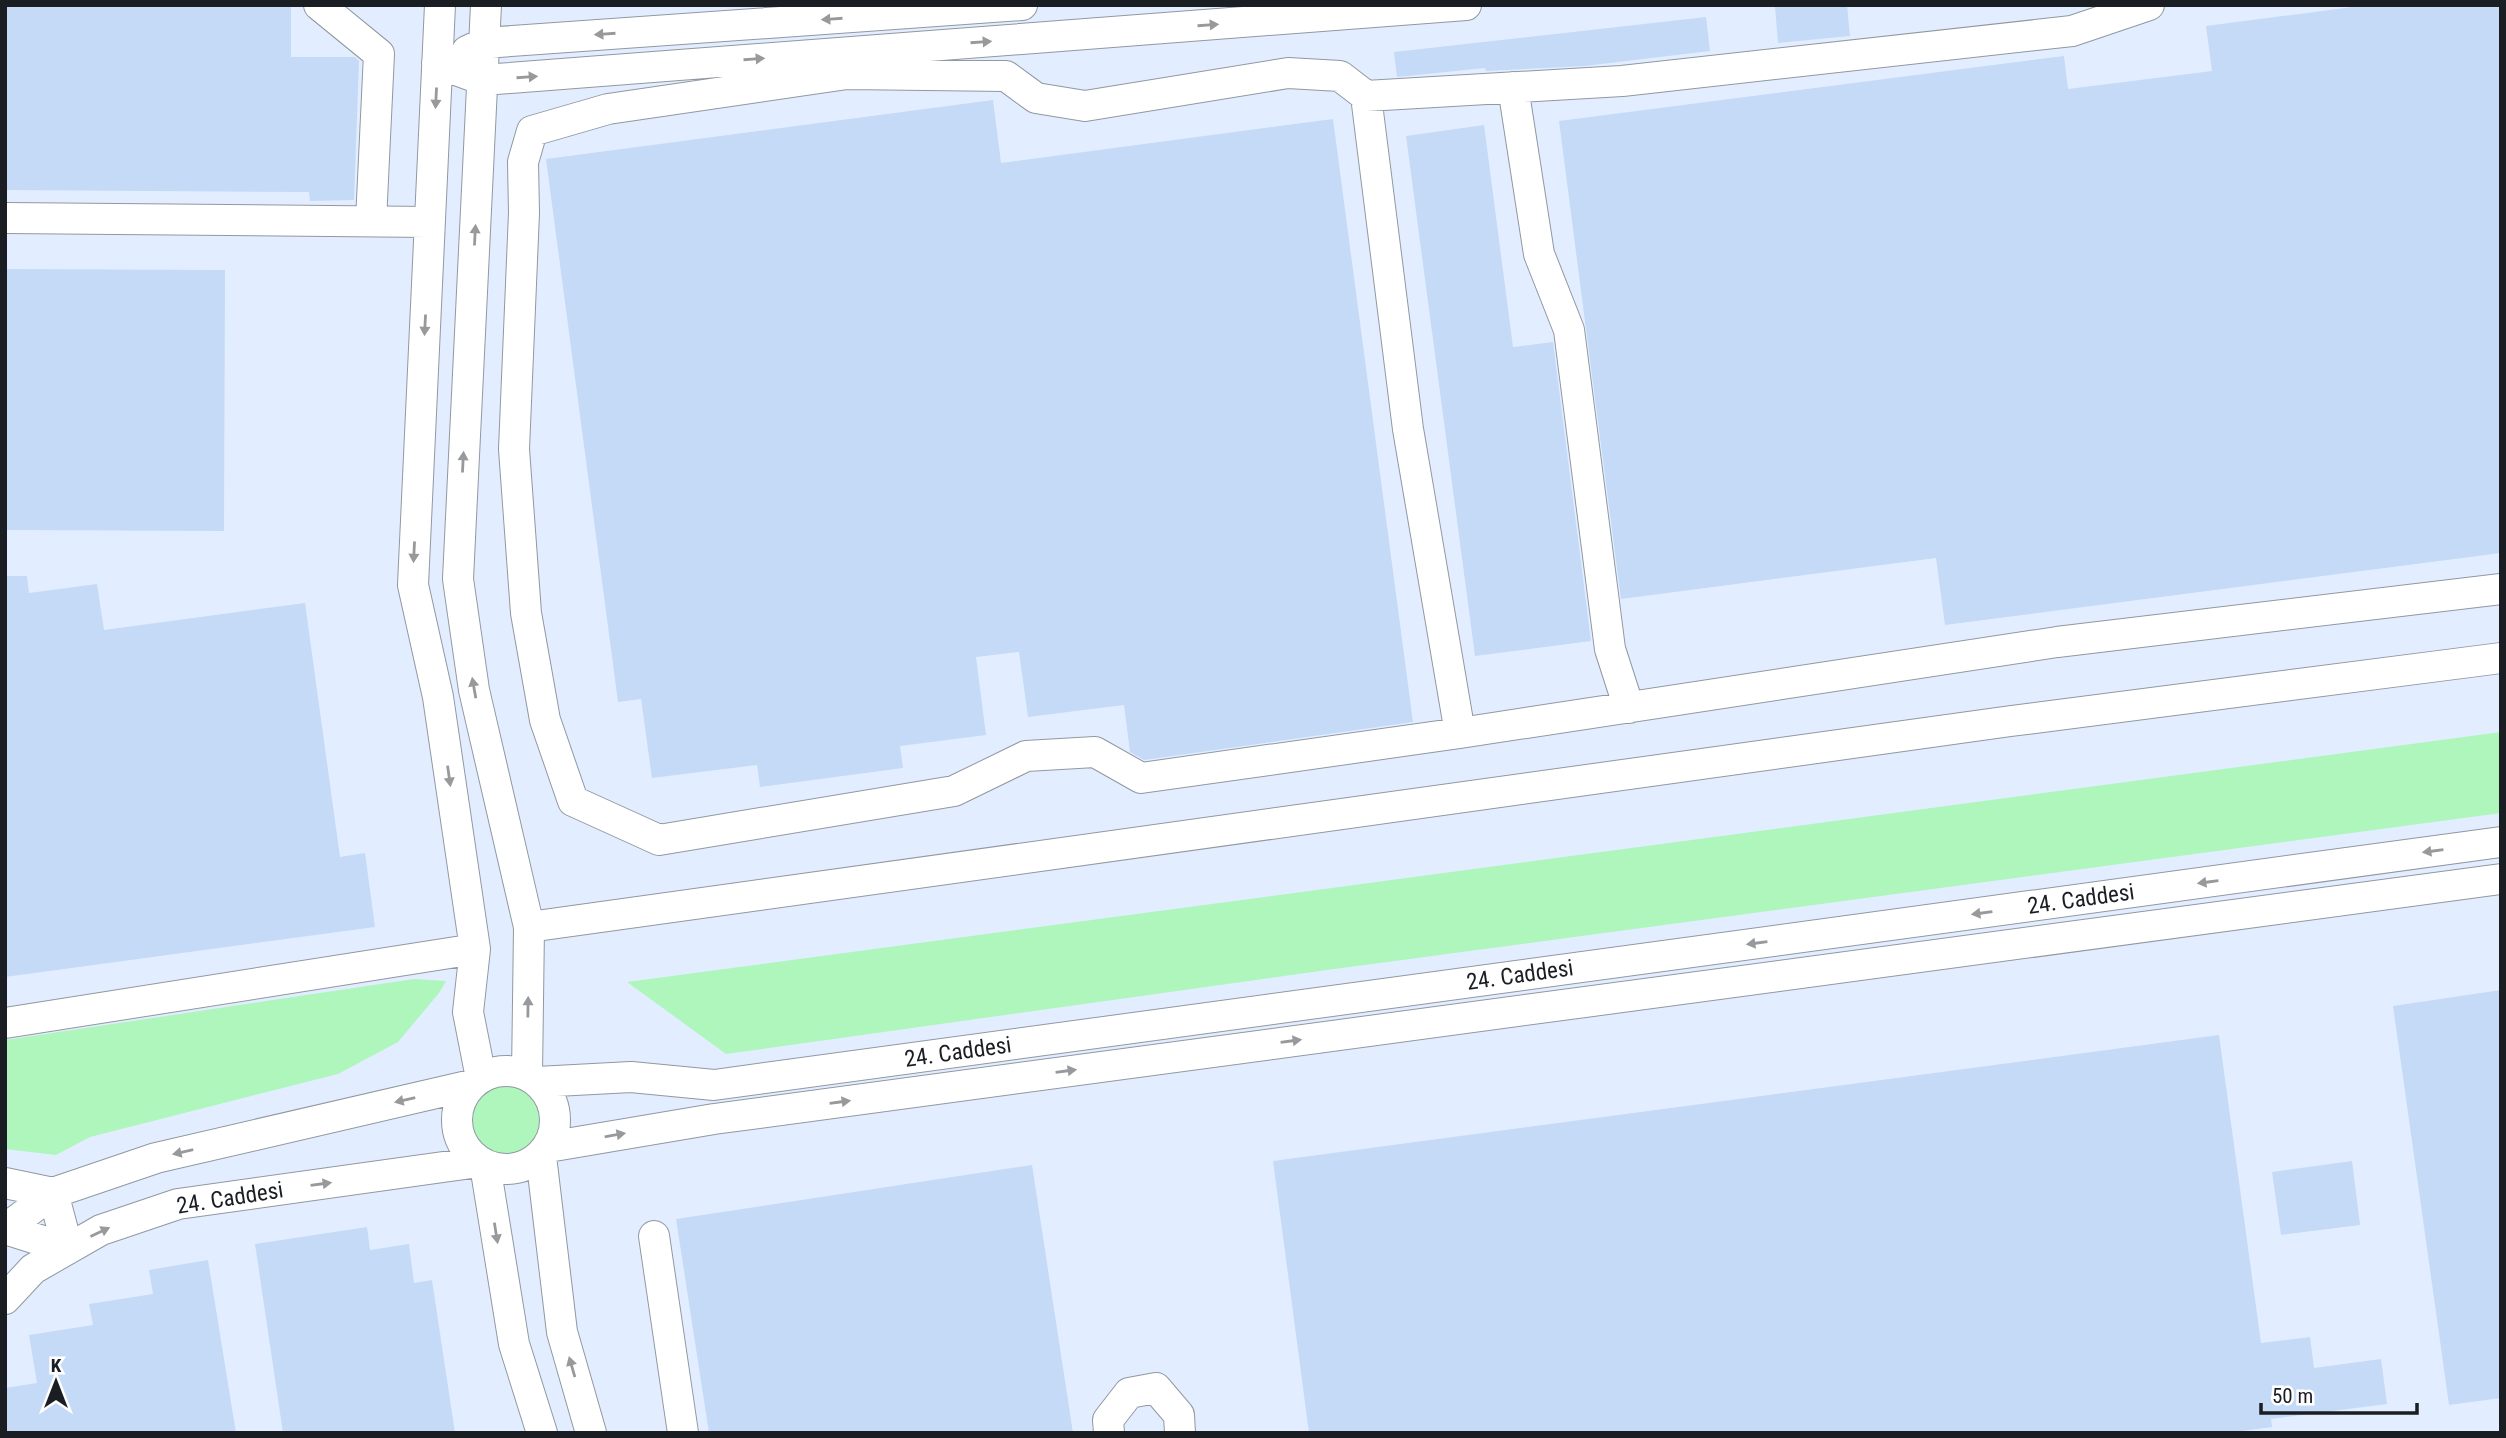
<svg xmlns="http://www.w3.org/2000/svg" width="2506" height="1438" font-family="'Roboto Condensed',sans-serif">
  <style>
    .built { fill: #e2eeff }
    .green { fill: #aef6bc }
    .building { fill: #c4daf7 }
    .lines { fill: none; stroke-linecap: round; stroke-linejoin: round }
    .minor-casing { stroke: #9198a1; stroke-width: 32 }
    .minor { stroke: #fff; stroke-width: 30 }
    .oneway { fill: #98999b }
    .labels { text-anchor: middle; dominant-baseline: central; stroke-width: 5; stroke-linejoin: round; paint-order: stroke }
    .street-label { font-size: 23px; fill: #1a1d21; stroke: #fff }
  </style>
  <rect width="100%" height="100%" fill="#f3f8fe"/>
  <path class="built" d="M5,5H2501V1433H5Z"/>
  <path class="green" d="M2501,732V813L1327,970L726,1054L627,982Z
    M414,979L446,981L439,993L398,1042L338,1074L90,1137L56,1155L5,1149V1040Z
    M471 1120a35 35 0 1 1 70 0a35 35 0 1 1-70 0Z"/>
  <path class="building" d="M5,5H291V57H355L359,61L354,200L310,201L309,192L5,190Z
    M1795,5H1847L1850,36L1778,43L1775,7Z
    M2368,5H2501V553L1945,625L1936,558L1621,599L1559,121L2064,56L2068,89L2212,71L2206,26Z
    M1706,17L1710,51L1585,66L1486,71L1485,68L1397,77L1394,52Z
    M993,100L1001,163L1333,119L1413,722L1144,760L1130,752L1124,705L1028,717L1019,652L976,657L986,735L900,746L903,768L760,787L757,765L652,778L641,699L618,702L546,159Z
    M1484,125L1513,347L1553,342L1591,641L1475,656L1406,136Z
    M5,269L225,270L224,531L5,530Z
    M5,576H27L29,593L97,584L104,630L305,603L340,857L365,853L375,927L5,977Z
    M2501,990V1398L2449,1405L2393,1006Z
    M2219,1035L2261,1343L2310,1337L2314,1368L2381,1359L2387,1404L2271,1419L2272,1427L2227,1433H1309L1273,1161Z
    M2352,1161L2360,1225L2281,1235L2272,1172Z
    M1032,1165L1073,1433H709L676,1219Z
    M367,1227L370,1250L409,1244L414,1283L432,1280L455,1433H283L255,1244Z
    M208,1260L236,1433H5V1388L37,1383L29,1335L93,1325L89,1304L153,1294L149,1270Z"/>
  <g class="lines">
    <g class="minor-casing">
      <path id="minor" d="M319,5L379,54L371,221
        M440,5L413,585L438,697L475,949L468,1012L481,1078
        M486,5L458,579L474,690L529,927L527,1075
        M2149,5L2072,31L1622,81L1366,96L1340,76L1288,73L1085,106L1036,98L1006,76L847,74L608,109L532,131L523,162L524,213L514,449L526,613L545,720L573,801L659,840L954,791L1026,756L1095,752L1141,778L1460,733L2057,642L2501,589
        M467,51L484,43L1022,5
        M437,63L483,80L1466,5
        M1513,87L1539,254L1569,330L1610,649L1629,708
        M1366,96L1408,429L1460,733
        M5,218L430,222
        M529,927L2011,721L2501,658
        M5,1023L475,949
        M457 1120a49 49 0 1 1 98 0a49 49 0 1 1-98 0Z
        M537,1082L631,1077L714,1085L2501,842
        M548,1147L714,1119L2501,879
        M541,1156L562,1332L591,1433
        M485,1165L514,1344L542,1433
        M5,1183L53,1193L68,1249
        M5,1229L53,1193L156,1158L471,1085
        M5,1229L68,1249
        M654,1236L683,1433
        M5,1299L33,1269L101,1230L178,1204L479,1162
        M1109,1433L1108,1420L1129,1393L1156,1388L1179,1415L1180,1433"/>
    </g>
    <use href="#minor" class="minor"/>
  </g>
  <defs><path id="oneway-solid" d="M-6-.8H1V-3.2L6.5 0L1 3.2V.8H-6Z" transform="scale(1.75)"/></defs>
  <g class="oneway">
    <use href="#oneway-solid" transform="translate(832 19) rotate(176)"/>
    <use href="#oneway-solid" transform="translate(1208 25) rotate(-4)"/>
    <use href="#oneway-solid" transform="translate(605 34) rotate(176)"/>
    <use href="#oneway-solid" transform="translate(981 42) rotate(-4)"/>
    <use href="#oneway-solid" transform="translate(754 59) rotate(-4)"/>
    <use href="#oneway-solid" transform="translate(527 77) rotate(-4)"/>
    <use href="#oneway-solid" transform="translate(436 98) rotate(93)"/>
    <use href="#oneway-solid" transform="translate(475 235) rotate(-87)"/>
    <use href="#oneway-solid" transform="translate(425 325) rotate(93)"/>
    <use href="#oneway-solid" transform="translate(463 462) rotate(-87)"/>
    <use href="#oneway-solid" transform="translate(414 552) rotate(93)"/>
    <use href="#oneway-solid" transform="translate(474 688) rotate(-100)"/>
    <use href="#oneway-solid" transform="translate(449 776) rotate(82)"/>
    <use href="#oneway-solid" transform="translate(2433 851) rotate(172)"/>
    <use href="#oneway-solid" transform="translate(2208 882) rotate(172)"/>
    <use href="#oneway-solid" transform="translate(1982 913) rotate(172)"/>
    <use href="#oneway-solid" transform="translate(1757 943) rotate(172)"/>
    <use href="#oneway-solid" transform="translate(528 1007) rotate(-89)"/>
    <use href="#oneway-solid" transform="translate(1291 1041) rotate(-8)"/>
    <use href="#oneway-solid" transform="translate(1066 1071) rotate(-8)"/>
    <use href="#oneway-solid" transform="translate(405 1100) rotate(167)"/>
    <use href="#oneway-solid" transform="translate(840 1102) rotate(-8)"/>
    <use href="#oneway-solid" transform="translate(615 1135) rotate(-10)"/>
    <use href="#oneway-solid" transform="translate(183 1152) rotate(167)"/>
    <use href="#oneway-solid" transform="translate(321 1184) rotate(-8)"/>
    <use href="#oneway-solid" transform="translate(100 1232) rotate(-25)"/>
    <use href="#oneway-solid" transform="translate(496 1233) rotate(81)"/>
    <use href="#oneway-solid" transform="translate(572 1367) rotate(-106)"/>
  </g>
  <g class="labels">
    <g class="street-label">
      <text transform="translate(2081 899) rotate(-8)">24. Caddesi</text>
      <text transform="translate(1520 975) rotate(-8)">24. Caddesi</text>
      <text transform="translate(958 1052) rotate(-8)">24. Caddesi</text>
      <text transform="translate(230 1198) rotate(-9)">24. Caddesi</text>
    </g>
  </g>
  <rect width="2506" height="1438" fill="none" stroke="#1a1d21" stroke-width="14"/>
  <g transform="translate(56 1382)" stroke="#ffffff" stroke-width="5" paint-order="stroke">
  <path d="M0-5L12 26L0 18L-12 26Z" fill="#1a1d21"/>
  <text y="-10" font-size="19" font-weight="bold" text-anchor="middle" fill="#1a1d21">K</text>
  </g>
  <path d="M2261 1403v10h156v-10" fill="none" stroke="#1a1d21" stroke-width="3.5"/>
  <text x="2272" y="1403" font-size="21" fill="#1a1d21" stroke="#ffffff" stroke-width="5" paint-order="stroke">50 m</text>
</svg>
